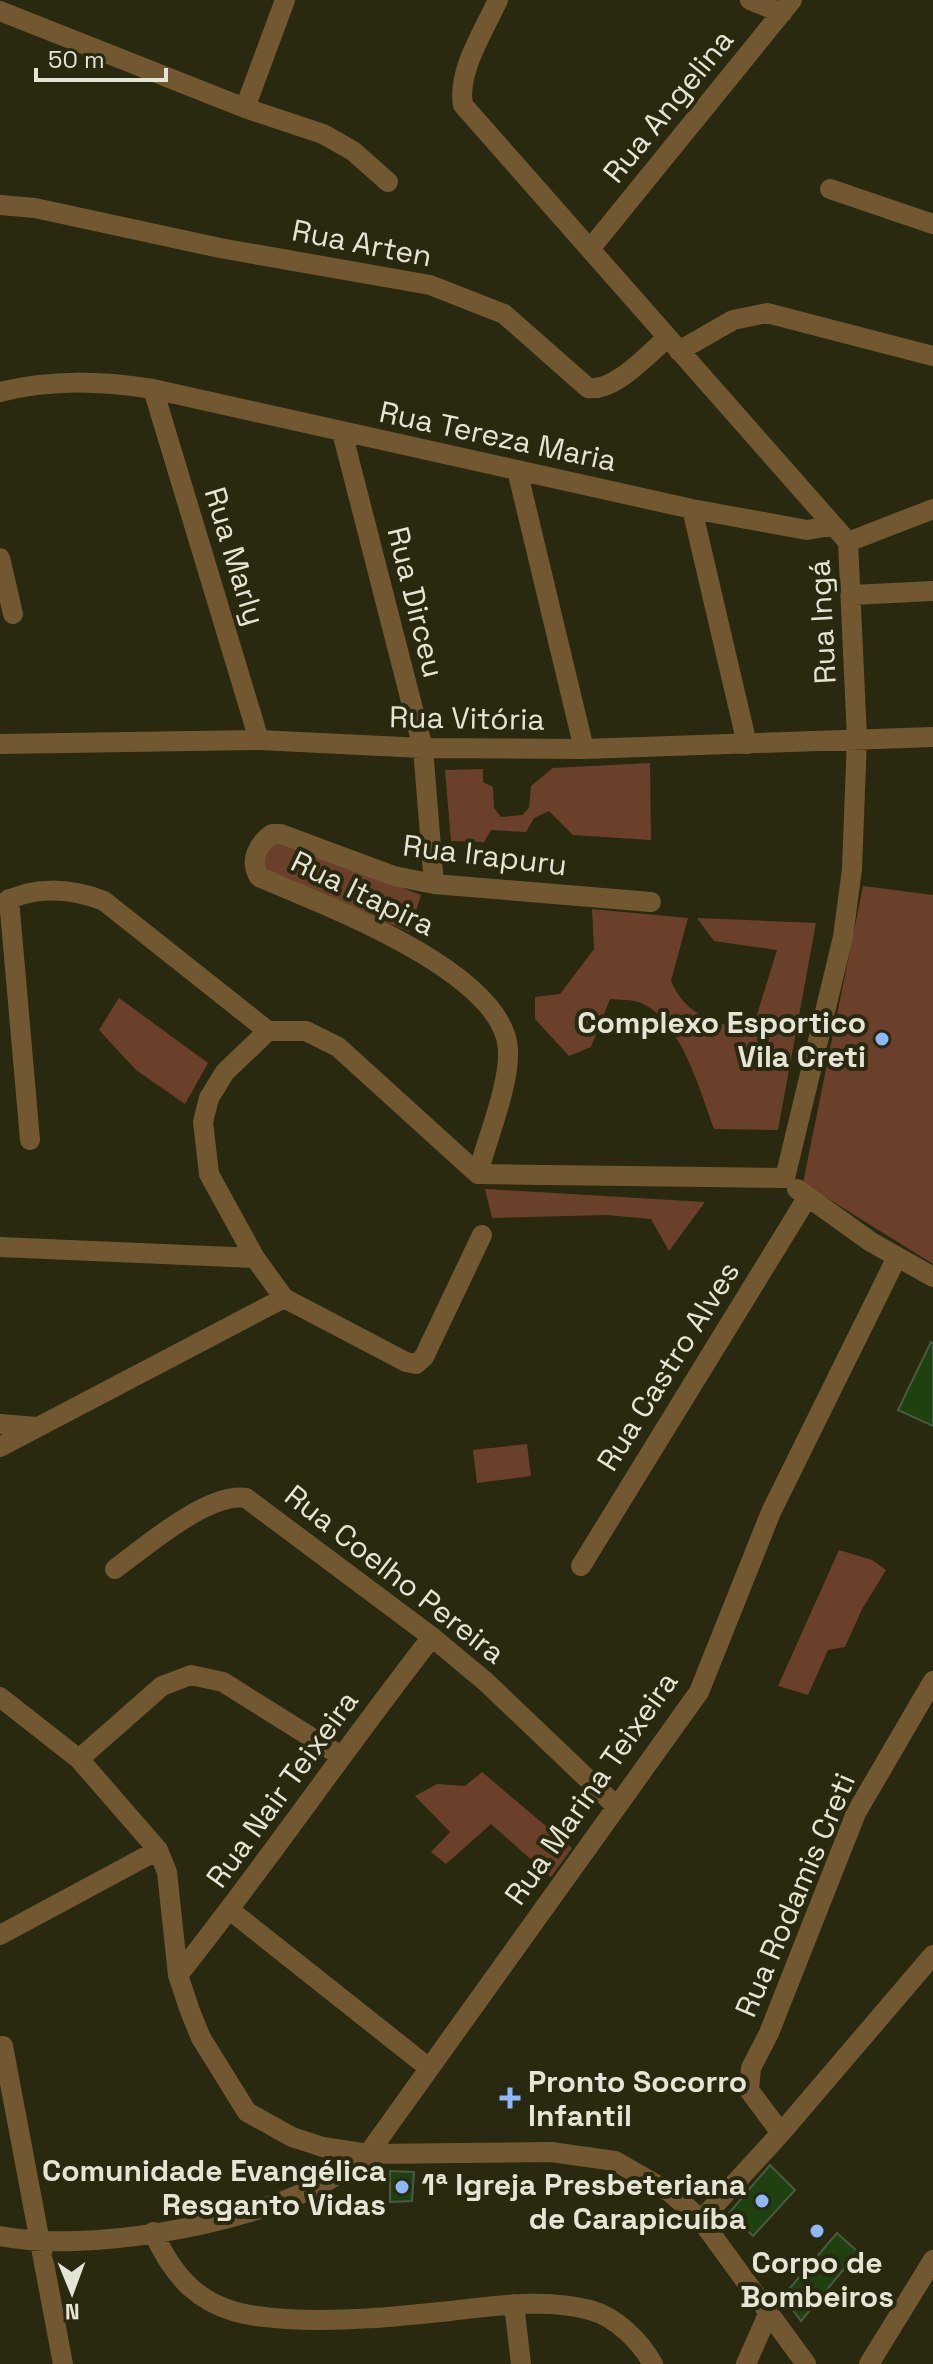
<svg xmlns="http://www.w3.org/2000/svg" width="933" height="2364" font-family="'Space Grotesk',sans-serif">
  <style>
    .green { fill: #6b402b }
    .building { fill: #1f410f; stroke: #495a43; stroke-width: 2 }
    .lines { fill: none; stroke-linecap: round; stroke-linejoin: round }
    .minor { stroke: #725830; stroke-width: 20 }
    .poi-dot { fill: #8cb9fc; stroke: #29290f; stroke-width: 3 }
    .labels { text-anchor: middle; dominant-baseline: central; stroke-width: 8; stroke-linejoin: round; paint-order: stroke }
    .street-label { font-size: 30px; fill: #e5e5d5; stroke: #29290f }
    .poi-label { font-size: 30px; font-weight: bold; fill: #e5e5d5; stroke: #29290f; text-anchor: end }
  </style>
  <rect width="100%" height="100%" fill="#29290f"/>
  <path class="green" d="M650,763L651,840L573,835L549,811L534,818L526,832L491,830L484,842L451,841L445,770L483,769V782L493,787L494,808L501,817L522,815L529,808L531,786L553,768Z
    M275,839L421,895L409,932L267,871L262,859Z
    M863,886L933,895V1264L803,1183Z
    M592,909L688,918L671,981C687,1018 716,1023 752,1031L777,950L714,941L697,918L816,923L778,1130L714,1129C700,1091 681,1020 641,1003C632,999 619,1000 610,999L591,1047L569,1056L535,1019V997L560,994L594,949Z
    M119,998L208,1063L185,1104L136,1070L99,1030Z
    M485,1189L705,1202L669,1251L651,1219L607,1215L492,1218Z
    M527,1444L531,1476L477,1483L473,1450Z
    M839,1550L872,1560L886,1570L862,1609L845,1647L828,1650L808,1695L778,1686Z
    M482,1772L572,1848L551,1877L491,1824L446,1864L431,1852L450,1832L415,1796L437,1784L465,1786Z"/>
  <path class="building" d="M931,1342L933,1343V1426L898,1410Z
    M770,2165L795,2190L753,2236L729,2213Z
    M390,2171L414,2172L412,2201L390,2202Z
    M837,2233L858,2252L801,2321L783,2296Z"/>
  <g class="lines">
    <path class="minor" d="M498,0C484,31 457,71 463,105L848,542L857,738L852,869L843,937L785,1178
      M750,0L782,13
      M0,11L245,108L323,134L353,151L388,182
      M245,108L285,0
      M830,189L933,224
      M0,205L35,208L220,248L430,285L504,314L588,388C615,392 648,354 667,338
      M590,249L792,0
      M679,351L733,320L767,313L933,356
      M153,389L259,740
      M0,392C53,379 100,381 153,389L692,509L807,530L831,526
      M342,432L423,748L434,884
      M517,470L584,749
      M692,509L747,744
      M848,542L933,509
      M0,558L13,614
      M852,595L933,591
      M0,744L259,740L423,748L584,749L933,737
      M9,899L30,1140
      M0,905C31,885 71,888 104,901L268,1031
      M268,1031L225,1072L209,1098L203,1122L209,1174L255,1258L284,1298L406,1362L416,1364L424,1357L482,1235
      M268,1031H306L338,1047L478,1174L785,1178
      M478,1174C487,1138 510,1085 508,1049C503,971 322,904 259,877C249,860 258,844 272,834H281L394,876L434,884L651,902
      M797,1189L871,1242L933,1277
      M0,1247L255,1258
      M0,1424L36,1427
      M0,1447L284,1298
      M581,1566L807,1198
      M115,1569C145,1547 208,1492 246,1498L432,1637L486,1682L616,1806
      M0,1697L79,1759L158,1850L167,1872L178,1975L190,2011L201,2038L247,2112L292,2137L323,2147L368,2154L551,2152L615,2161L671,2193L701,2220L806,2364
      M79,1759L162,1686L191,1675L223,1682L341,1756
      M231,1911L429,2068
      M0,1935L158,1850
      M178,1975C266,1865 345,1748 432,1637
      M3,2046L63,2364
      M781,2133L749,2090L751,2068L769,2033L856,1813L933,1681
      M701,2220L781,2133L933,1955
      M153,2232C163,2253 173,2271 190,2287C217,2312 251,2317 286,2319C341,2322 395,2317 450,2311C496,2306 545,2298 590,2310C616,2317 640,2341 653,2364
      M0,2236C87,2253 236,2226 316,2187C335,2178 351,2165 368,2154L699,1692L771,1512L897,1257
      M514,2304L521,2364
      M746,2364L769,2312
      M869,2364L933,2260"/>
  </g>
  <g class="poi-dot">
    <circle cx="882" cy="1039" r="8"/>
    <path d="M506 2086h8v8h8v8h-8v8h-8v-8h-8v-8h8z"/>
    <circle cx="402" cy="2187" r="8"/>
    <circle cx="762" cy="2201" r="8"/>
    <circle cx="817" cy="2231" r="8"/>
  </g>
  <g class="labels">
    <g class="street-label">
      <text transform="translate(668 106) rotate(-51)">Rua Angelina</text>
      <text transform="translate(362 243) rotate(11)">Rua Arten</text>
      <text transform="translate(498 436) rotate(12)">Rua Tereza Maria</text>
      <text transform="translate(235 556) rotate(73)">Rua Marly</text>
      <text transform="translate(416 602) rotate(76)">Rua Dirceu</text>
      <text transform="translate(822 622) rotate(-93)">Rua Ingá</text>
      <text transform="translate(467 718) rotate(1)">Rua Vitória</text>
      <text transform="translate(485 855) rotate(7)">Rua Irapuru</text>
      <text transform="translate(363 893) rotate(26)">Rua Itapira</text>
      <text transform="translate(668 1366) rotate(-58)">Rua Castro Alves</text>
      <text transform="translate(395 1574) rotate(38)">Rua Coelho Pereira</text>
      <text transform="translate(591 1788) rotate(-55)">Rua Marina Teixeira</text>
      <text transform="translate(282 1789) rotate(-54)">Rua Nair Teixeira</text>
      <text transform="translate(795 1895) rotate(-67)">Rua Rodamis Creti</text>
    </g>
    <g class="poi-label">
      <text x="866" y="1022">Complexo Esportico<tspan x="866" dy="34">Vila Creti</tspan></text>
      <text x="528" y="2081" text-anchor="start">Pronto Socorro<tspan x="528" dy="34">Infantil</tspan></text>
      <text x="386" y="2170">Comunidade Evangélica<tspan x="386" dy="34">Resganto Vidas</tspan></text>
      <text x="746" y="2184">1ª Igreja Presbeteriana<tspan x="746" dy="34">de Carapicuíba</tspan></text>
      <text x="817" y="2262" text-anchor="middle">Corpo de<tspan x="817" dy="34">Bombeiros</tspan></text>
    </g>
  </g>
  <g transform="translate(72 2292) rotate(179)" stroke="#29290f" stroke-width="6" paint-order="stroke">
  <path d="M0-6L14 30L0 20L-14 30Z" fill="#e5e5d5"/>
  <text y="-12" font-size="22" font-weight="bold" text-anchor="middle" fill="#e5e5d5">N</text>
  </g>
  <path d="M36 68v12h130v-12" fill="none" stroke="#e5e5d5" stroke-width="4"/>
  <text x="48" y="68" font-size="24" fill="#e5e5d5" stroke="#29290f" stroke-width="6" paint-order="stroke">50 m</text>
</svg>
